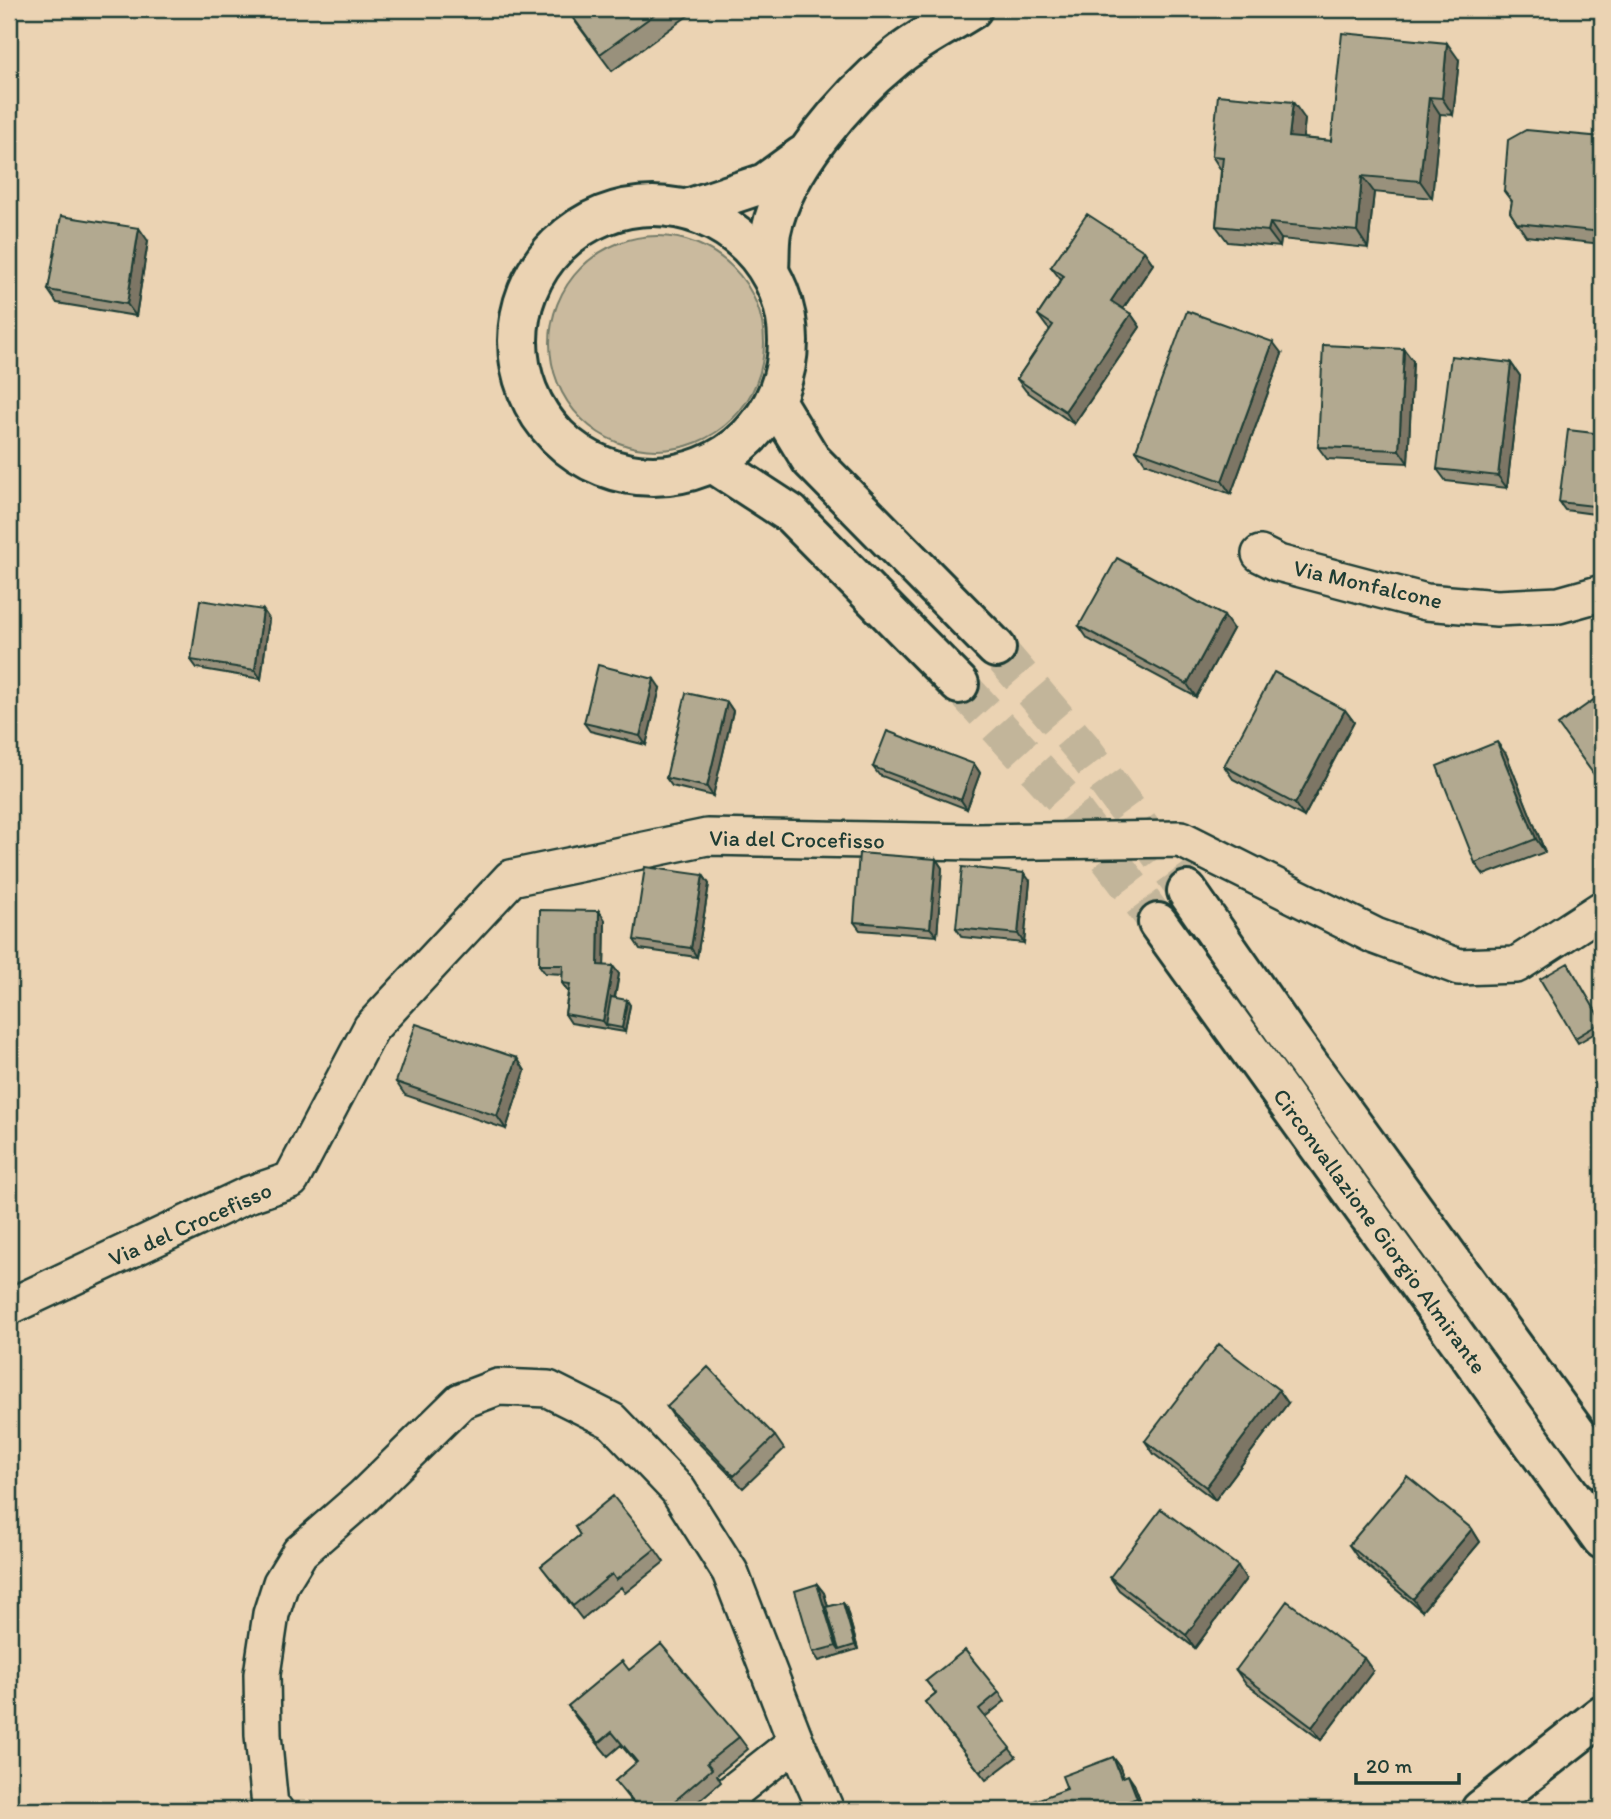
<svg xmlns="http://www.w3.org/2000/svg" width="1611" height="1819" font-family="Itim,sans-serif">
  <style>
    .green { fill: #caba9e; stroke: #747c69; stroke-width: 2 }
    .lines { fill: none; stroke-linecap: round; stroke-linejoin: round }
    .highway-tunnel { stroke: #c2b59a; stroke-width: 38; stroke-dasharray: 38 19; stroke-linecap: butt }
    .minor-casing { stroke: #1f3d34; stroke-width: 40 }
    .major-casing { stroke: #1f3d34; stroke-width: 44 }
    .highway-casing { stroke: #1f3d34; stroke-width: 44 }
    .minor { stroke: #ebd3b3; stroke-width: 35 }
    .major { stroke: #ebd3b3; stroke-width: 38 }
    .highway { stroke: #ebd3b3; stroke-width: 38 }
    .wall { fill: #99917c; stroke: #1f3d34; stroke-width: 2 }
    .shaded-wall { fill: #7d7665; stroke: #1f3d34; stroke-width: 2 }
    .building { fill: #b2a990; stroke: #1f3d34; stroke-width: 2 }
    .labels { text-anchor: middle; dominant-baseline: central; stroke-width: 6; stroke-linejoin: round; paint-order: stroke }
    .street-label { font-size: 23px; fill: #1f3d34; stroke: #ebd3b3 }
  </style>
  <rect width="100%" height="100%" fill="#ebd3b3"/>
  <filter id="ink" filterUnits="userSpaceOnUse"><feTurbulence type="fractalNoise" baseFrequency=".0143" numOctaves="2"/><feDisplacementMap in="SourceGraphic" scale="14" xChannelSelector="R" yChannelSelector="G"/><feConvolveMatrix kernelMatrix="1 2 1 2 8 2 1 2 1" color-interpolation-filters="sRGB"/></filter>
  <g filter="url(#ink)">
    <path class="green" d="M550 343a107 107 0 1 1 214 0a107 107 0 1 1-214 0Z"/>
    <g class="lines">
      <path class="highway-tunnel" d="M996,648L1082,748L1187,891
        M959,684L1065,800L1158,923"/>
      <g class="minor-casing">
        <path id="minor" d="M1260,554L1278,563L1426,602L1497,608L1559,605L1602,593
          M9,1307L247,1195L291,1180L371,1028L511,878L707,837L976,842L1181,839L1375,936L1459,967L1516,965L1602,909
          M275,1810L270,1806L263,1735L262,1674L271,1614L281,1583L300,1552L363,1497L461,1401L498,1387L548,1389L612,1421L678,1490L730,1572L796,1742L826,1810
          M710,1810L796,1742"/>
      </g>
      <g class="major-casing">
        <path id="major" d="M687,209L765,183L802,156
          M769,269C770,257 769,244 771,232C783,170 847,97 895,58C918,39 947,25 972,9
          M1481,1810L1602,1715"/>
      </g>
      <g class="highway-casing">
        <path id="highway" d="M518 341a135 135 0 1 1 270 0a135 135 0 1 1-270 0Z
          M775,401L811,460L996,648
          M713,463L791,514L959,684
          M1187,891L1289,1037L1602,1469
          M1158,923L1602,1539"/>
      </g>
      <use href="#minor" class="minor"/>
      <use href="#major" class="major"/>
      <use href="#highway" class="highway"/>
    </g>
    <path class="wall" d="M566,9H697L612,71Z
      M1459,60L1453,115L1440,114L1432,198L1374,192L1368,248L1281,239L1280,247L1228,242L1216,226L1221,170L1212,156L1305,119L1303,138L1331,141Z
      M1602,137V244L1526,236L1510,212L1512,202L1504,191Z
      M148,241L136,316L57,303L48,290Z
      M1144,251L1153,264L1123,309L1131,314L1140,327L1074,424L1026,391L1017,379L1050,330L1047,327L1038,315L1061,280L1051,267Z
      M1282,354L1231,494L1145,463L1136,450Z
      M1413,361L1408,463L1327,459L1318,447Z
      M1511,363L1520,376L1507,488L1446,481L1437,469Z
      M1602,434V515L1565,510L1559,502Z
      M263,610L269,619L261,679L197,668L191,660Z
      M1079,626L1233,629L1196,697L1088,639Z
      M660,688L646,745L590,731L584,723Z
      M727,702L733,711L713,796L672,786L666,778Z
      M1345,710L1354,722L1304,817L1233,779L1224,766Z
      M1506,754L1545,852L1484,875L1475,863Z
      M974,764L980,773L967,809L879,775L873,767Z
      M936,859L942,868L937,936L860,930L854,922Z
      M703,875L709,884L697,957L640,949L634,940Z
      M1030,881L1024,943L962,937L956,928Z
      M599,911L605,920L604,966L619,974L615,998L630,1005L625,1032L571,1023L565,1014L568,992L562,983L563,974L545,973L539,965Z
      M1602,1021V1029L1578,1043L1575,1038Z
      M517,1058L525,1071L506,1129L405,1095L396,1082Z
      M1288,1403L1215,1500L1154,1454L1145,1441Z
      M667,1407L775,1436L784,1449L743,1488L676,1420Z
      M575,1527L655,1549L664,1562L625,1593L621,1587L582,1619L541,1566L580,1535Z
      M1472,1529L1480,1542L1422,1611L1358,1558L1349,1545Z
      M1110,1577L1246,1579L1195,1648L1119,1590Z
      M817,1584L824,1593L828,1607L843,1603L846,1607L858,1649L819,1661L813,1652Z
      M629,1670L739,1737L748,1749L717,1775L721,1782L688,1810H638L615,1781L636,1763L621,1745L608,1756L577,1719L568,1706Z
      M1236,1670L1373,1671L1321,1740L1245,1683Z
      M926,1681L999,1692L1005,1701L985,1717L1016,1757L986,1780L925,1702L936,1693Z
      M1113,1757L1119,1765L1123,1777L1134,1784L1143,1807L1133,1810H1033Z"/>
    <path class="shaded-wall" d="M1447,43L1459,60L1453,115L1442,98Z
      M1429,97L1440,114L1432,198L1420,181Z
      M1293,102L1305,119L1301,154L1289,137Z
      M1362,176L1374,192L1368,248L1357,231Z
      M1270,223L1281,239L1280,247L1268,231Z
      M139,228L148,241L136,316L127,304Z
      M1144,251L1153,264L1120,313L1111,301Z
      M1131,314L1140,327L1074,424L1065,411Z
      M1273,342L1282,354L1231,494L1222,481Z
      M1404,349L1413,361L1408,463L1399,450Z
      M1511,363L1520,376L1507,488L1498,476Z
      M263,610L269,619L261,679L255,670Z
      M1224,616L1233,629L1196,697L1187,684Z
      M654,679L660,688L646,745L640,736Z
      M727,702L733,711L713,796L707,787Z
      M1345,710L1354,722L1304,817L1295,804Z
      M1497,742L1506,754L1545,852L1536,839Z
      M974,764L980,773L967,809L961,800Z
      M936,859L942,868L937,936L930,928Z
      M1024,873L1030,881L1024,943L1018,934Z
      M703,875L709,884L697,957L691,948Z
      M599,911L605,920L604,974L598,965Z
      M613,966L619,974L609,1026L606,1025L603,1021Z
      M627,1000L630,1005L625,1032L622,1028Z
      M517,1058L525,1071L506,1129L497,1116Z
      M1279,1390L1288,1403L1215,1500L1206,1487Z
      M1472,1529L1480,1542L1422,1611L1413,1599Z
      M1238,1566L1246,1579L1195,1648L1186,1635Z
      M817,1584L824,1593L840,1649L839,1650L836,1646Z
      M843,1603L846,1607L858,1649L855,1645Z
      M1364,1658L1373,1671L1321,1740L1312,1727Z
      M1113,1757L1119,1765L1127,1787L1121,1778Z
      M1128,1775L1134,1784L1143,1807L1137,1798Z"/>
    <path class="building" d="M567,9H662L600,54Z
      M1342,33L1447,43L1442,98L1429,97L1420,181L1362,176L1357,231L1270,223L1268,231L1216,226L1223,157L1212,156L1218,95L1293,102L1289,137L1331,141Z
      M1526,130L1602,137V232L1517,223L1510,212L1512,201L1504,191L1508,140Z
      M1087,214L1144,251L1111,301L1131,314L1065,411L1017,379L1053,325L1038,315L1064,276L1051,267Z
      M61,216L139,228L127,304L48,290Z
      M1187,311L1273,342L1222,481L1136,450Z
      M1323,345L1404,349L1399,450L1318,447Z
      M1451,356L1511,363L1498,476L1437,469Z
      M1568,430L1602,434V507L1559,502Z
      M1117,558L1224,616L1187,684L1079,626Z
      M200,600L263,610L255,670L191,660Z
      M598,665L654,679L640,736L584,723Z
      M1274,672L1345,710L1295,804L1224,766Z
      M686,693L727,702L707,787L666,778Z
      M1602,694V782L1600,783L1558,725Z
      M887,731L974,764L961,800L873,767Z
      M1497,742L1536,839L1475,863L1437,766Z
      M859,853L936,859L930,928L854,922Z
      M645,867L703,875L691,948L634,940Z
      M962,867L1024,873L1018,934L956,928Z
      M540,910L599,911L598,965L613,966L603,1021L565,1014L570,984L562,983L563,965H539Z
      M1568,963L1602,1022L1575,1038L1540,979Z
      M611,997L627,1000L622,1028L606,1025Z
      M416,1024L517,1058L497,1116L396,1082Z
      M1219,1344L1279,1390L1206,1487L1145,1441Z
      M708,1367L775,1436L734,1476L667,1407Z
      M1407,1476L1472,1529L1413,1599L1349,1545Z
      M613,1496L655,1549L616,1580L612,1574L573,1606L541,1566L580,1535L575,1527Z
      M1161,1509L1238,1566L1186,1635L1110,1577Z
      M817,1584L836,1646L813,1652L795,1591Z
      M1287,1601L1364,1658L1312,1727L1236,1670Z
      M843,1603L855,1645L839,1650L826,1607Z
      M661,1644L739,1737L707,1763L712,1769L664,1810H640L615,1781L637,1762L612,1732L599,1743L568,1706L622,1661L629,1670Z
      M965,1650L999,1692L979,1709L1010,1748L980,1772L925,1702L936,1693L926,1681Z
      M1113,1757L1121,1778L1128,1775L1137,1798L1118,1805L1120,1810H1033L1031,1802L1067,1789L1062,1776Z"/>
  </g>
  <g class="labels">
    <g class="street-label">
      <text transform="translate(1368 584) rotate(13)">Via Monfalcone</text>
      <text transform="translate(797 839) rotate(1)">Via del Crocefisso</text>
      <text transform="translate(190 1224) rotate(-24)">Via del Crocefisso</text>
      <text transform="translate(1380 1231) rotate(54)">Circonvallazione Giorgio Almirante</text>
    </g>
  </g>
  <rect width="1611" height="1819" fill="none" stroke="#ebd3b3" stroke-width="35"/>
  <rect x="18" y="18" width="1576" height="1784" fill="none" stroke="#1f3d34" stroke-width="2.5" filter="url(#ink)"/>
  <path d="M1356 1773v10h103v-10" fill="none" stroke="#1f3d34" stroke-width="3.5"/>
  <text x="1366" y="1773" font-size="21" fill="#1f3d34" stroke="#ebd3b3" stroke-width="5" paint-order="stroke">20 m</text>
</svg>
